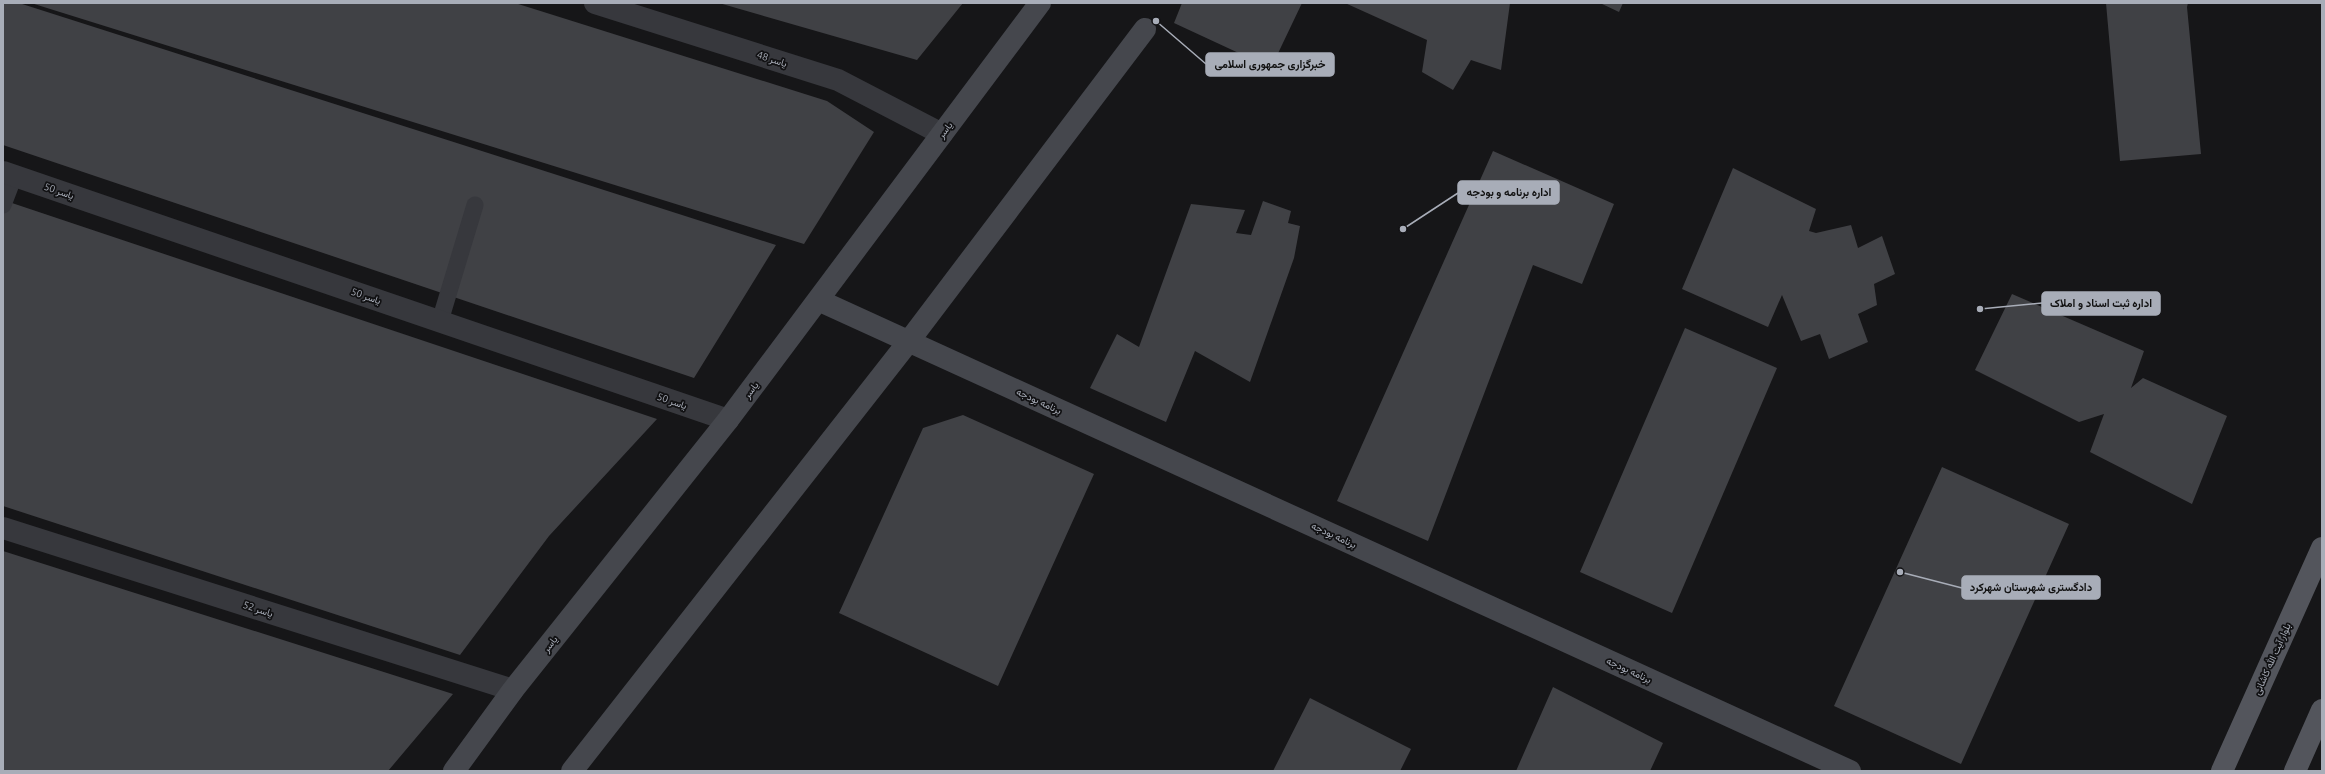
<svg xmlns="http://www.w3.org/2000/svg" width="2325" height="774" font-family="Ubuntu,Vazirmatn,sans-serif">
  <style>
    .building { fill: #404145 }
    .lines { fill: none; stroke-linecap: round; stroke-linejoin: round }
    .service { stroke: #37383d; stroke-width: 17 }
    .minor { stroke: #37383d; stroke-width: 22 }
    .secondary { stroke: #45474d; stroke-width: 22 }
    .primary { stroke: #53555c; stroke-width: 22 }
    .labels { text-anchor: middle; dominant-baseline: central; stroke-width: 3.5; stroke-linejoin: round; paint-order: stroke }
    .street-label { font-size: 10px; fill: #a8adb8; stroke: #111113 }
    .leader { fill: none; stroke: #a8adb8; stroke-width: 1.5 }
    .callout-dot { fill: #a8adb8; stroke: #111113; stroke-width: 1.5 }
    .callout { fill: #a8adb8; stroke: #a8adb8; stroke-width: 1.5 }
    .callout-label { font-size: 11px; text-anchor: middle; font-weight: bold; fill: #111 }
  </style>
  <rect width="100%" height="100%" fill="#161618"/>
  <path class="building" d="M3,3H19L776,245L694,378L3,145Z
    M31,3H515L827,101L874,132L804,244Z
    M719,3H963L917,60Z
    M1182,3H1302L1271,68L1174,23Z
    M1345,3H1510L1501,70L1471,60L1453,90L1422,72L1427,40Z
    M1600,3H1623L1619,12Z
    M2106,3H2188L2187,7L2201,154L2120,161Z
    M1493,151L1614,204L1582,284L1533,265L1428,541L1337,501Z
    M1733,168L1816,209L1809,231L1816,233L1851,225L1858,248L1882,236L1895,274L1874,284L1877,305L1858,314L1868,342L1829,359L1820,334L1801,341L1782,295L1768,327L1682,289Z
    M3,200L657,419L549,536L460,655L3,506Z
    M1263,201L1291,211L1288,223L1300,226L1294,258L1250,382L1195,351L1166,422L1090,388L1117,334L1139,347L1191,204L1245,210L1236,233L1251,235Z
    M2012,294L2144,351L2131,388L2143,378L2227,416L2192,504L2090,452L2104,414L2079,422L1975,370Z
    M1685,328L1777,368L1672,613L1580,572Z
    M963,415L1094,474L998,686L839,613L923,428Z
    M1942,467L2069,524L1961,764L1834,706Z
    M3,551L453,694L388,771H3Z
    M1553,687L1663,743L1650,771H1516Z
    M1310,698L1411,749L1400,771H1273Z"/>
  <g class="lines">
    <path class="service" d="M3,205L14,176
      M440,321L475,205"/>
    <path class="minor" d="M595,3L838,80L942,134
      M3,172L728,420
      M3,528L513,690"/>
    <path class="secondary" d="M818,300L1850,771
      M454,771L513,690L728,420L1040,3
      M572,771L909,341L1145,29"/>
    <path class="primary" d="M2222,771L2322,548
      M2295,771L2322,710"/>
  </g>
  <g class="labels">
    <g class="street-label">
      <text transform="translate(772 59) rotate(18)">یاسر 48</text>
      <text transform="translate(945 130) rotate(-53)">یاسر</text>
      <text transform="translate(59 191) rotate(19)">یاسر 50</text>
      <text transform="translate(366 296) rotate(19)">یاسر 50</text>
      <text transform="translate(751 390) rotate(-53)">یاسر</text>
      <text transform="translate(672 401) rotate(19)">یاسر 50</text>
      <text transform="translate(1039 401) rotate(25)">برنامه بودجه</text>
      <text transform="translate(1334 535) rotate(25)">برنامه بودجه</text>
      <text transform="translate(258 609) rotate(18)">یاسر 52</text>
      <text transform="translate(550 644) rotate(-52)">یاسر</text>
      <text transform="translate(2272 659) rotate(-66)">بلوار آیت الله کاشانی</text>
      <text transform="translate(1629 670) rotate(25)">برنامه بودجه</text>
    </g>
  </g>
  <path class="leader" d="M1156 21L1206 64M1403 229L1458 193M1980 309L2042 303M1900 572L1962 588"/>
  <g class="callout-dot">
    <circle cx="1156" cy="21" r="4"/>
    <circle cx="1403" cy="229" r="4"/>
    <circle cx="1980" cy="309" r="4"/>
    <circle cx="1900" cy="572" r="4"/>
  </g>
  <g class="callout">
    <rect x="1206" y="53" width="128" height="23" rx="4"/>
    <rect x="1458" y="181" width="101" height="23" rx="4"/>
    <rect x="2042" y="292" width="118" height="23" rx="4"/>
    <rect x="1962" y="576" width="138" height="23" rx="4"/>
  </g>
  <g class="callout-label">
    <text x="1270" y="68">خبرگزاری جمهوری اسلامی</text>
    <text x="1509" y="196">اداره برنامه و بودجه</text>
    <text x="2101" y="307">اداره ثبت اسناد و املاک</text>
    <text x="2031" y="591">دادگستری شهرستان شهرکرد</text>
  </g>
  <rect width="2325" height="774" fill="none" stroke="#a8adb8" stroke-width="8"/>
</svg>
